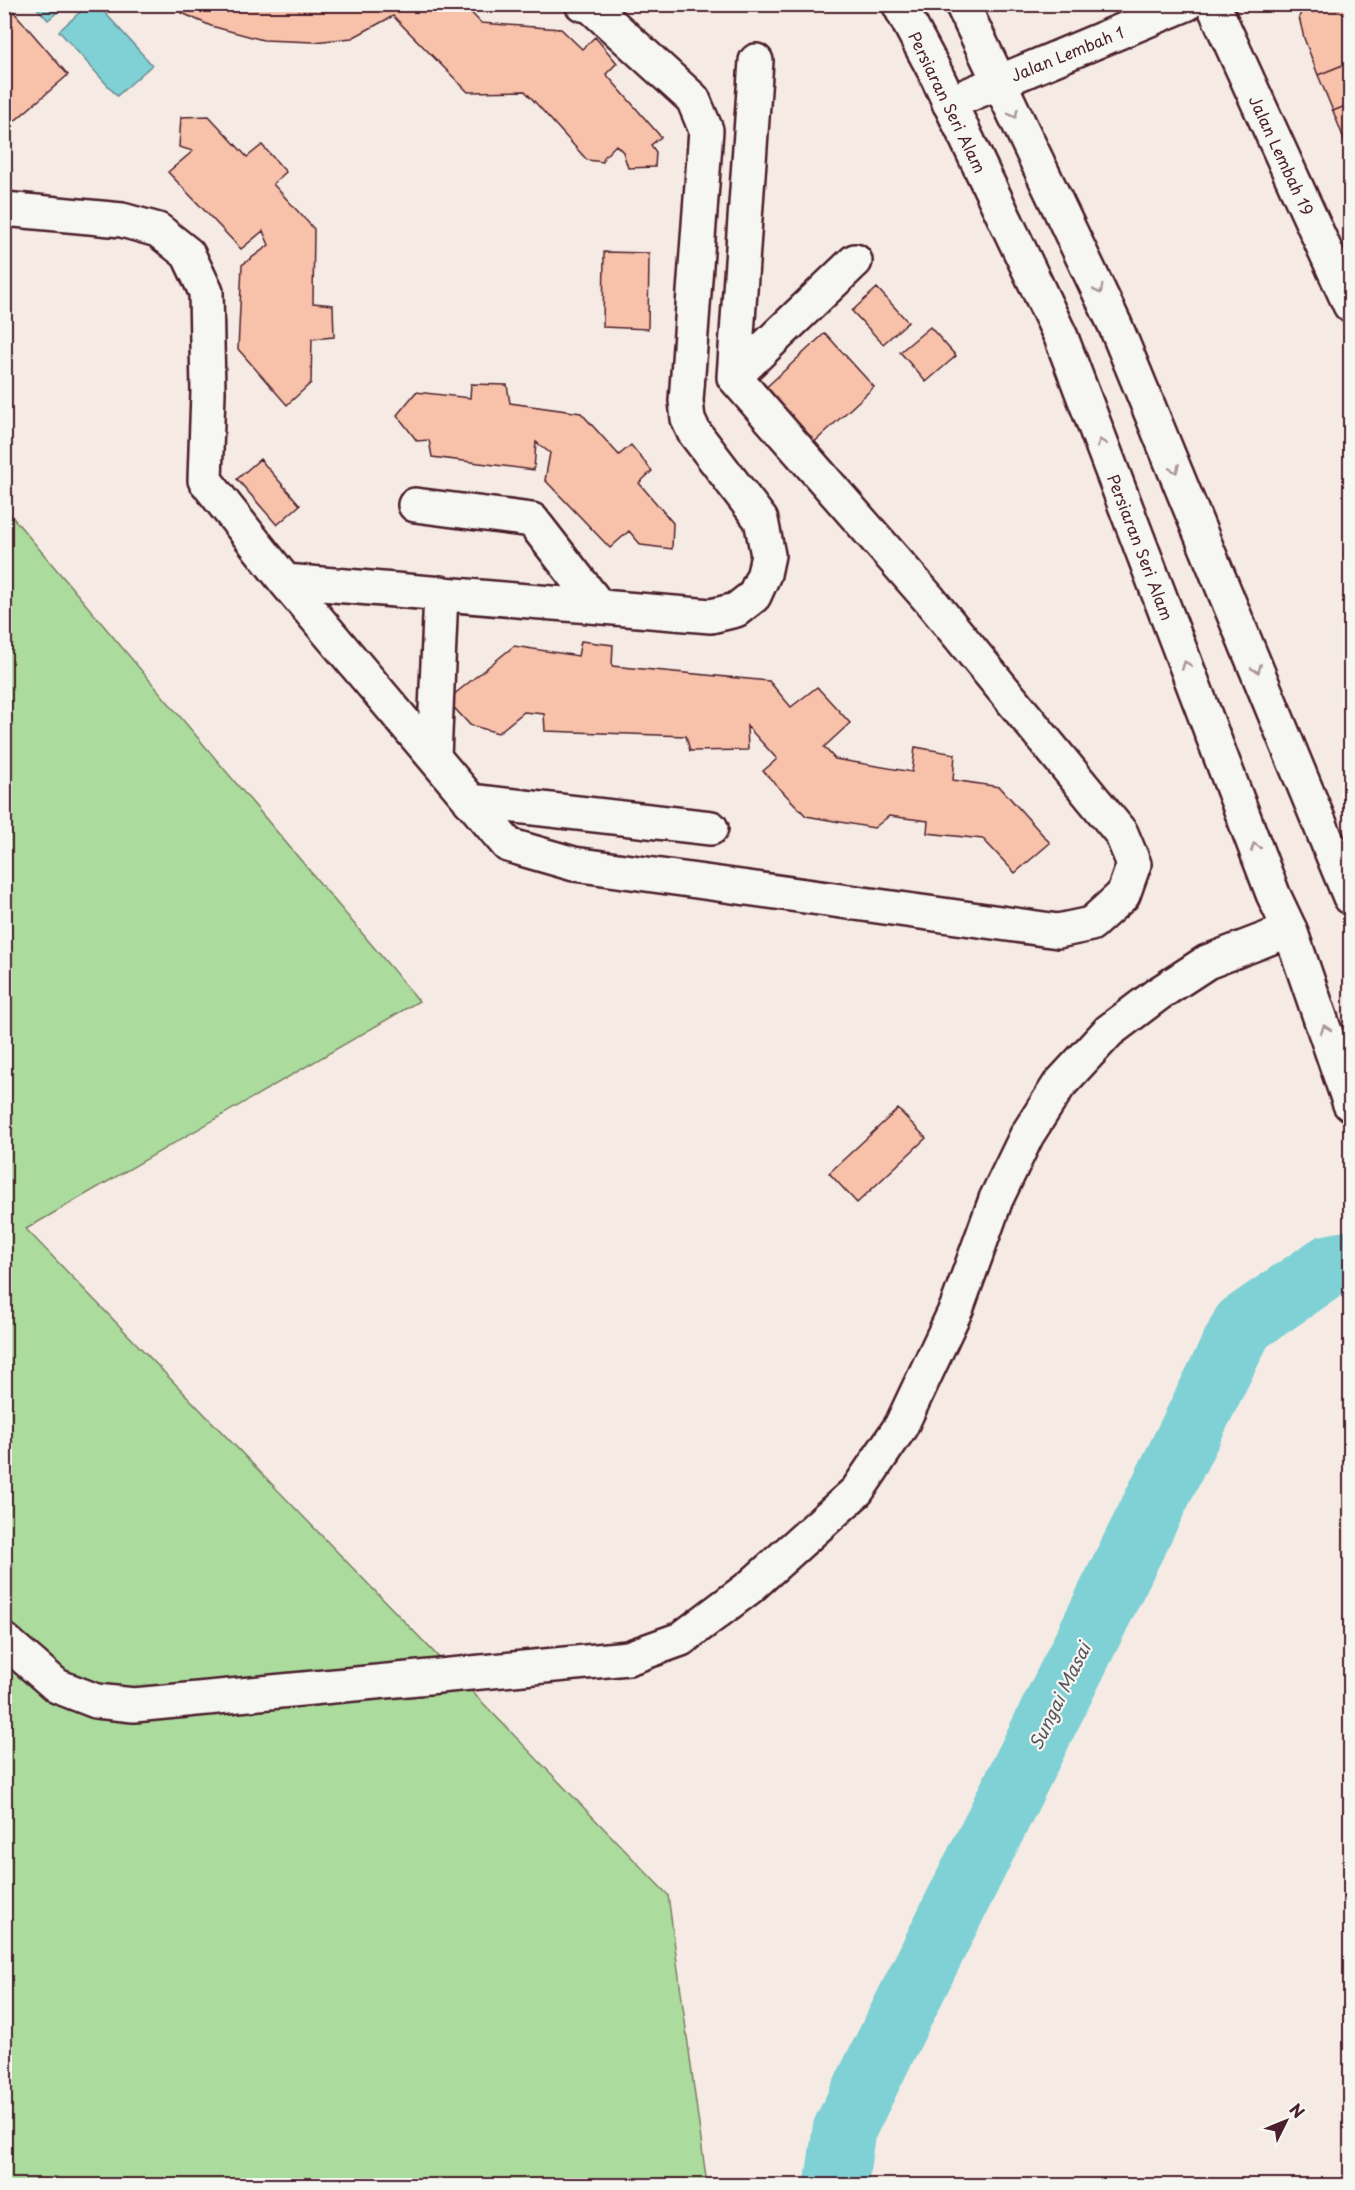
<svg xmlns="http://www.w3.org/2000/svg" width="1355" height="2190" font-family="'Playpen Sans',sans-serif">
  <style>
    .green { fill: #abdc9d; stroke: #7a7e64; stroke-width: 1.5 }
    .water { fill: #7fd1d5; stroke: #6a8a91; stroke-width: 1.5 }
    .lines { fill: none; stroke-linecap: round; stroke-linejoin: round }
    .river { stroke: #7fd1d5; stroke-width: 63 }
    .building { fill: #f7c1aa; stroke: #4a1f2b; stroke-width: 1.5 }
    .minor-casing { stroke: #4a1f2b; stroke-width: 38 }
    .major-casing { stroke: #4a1f2b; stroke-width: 38 }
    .minor { stroke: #f6f6f2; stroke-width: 33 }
    .major { stroke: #f6f6f2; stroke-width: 33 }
    .oneway { stroke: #a99598 }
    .labels { text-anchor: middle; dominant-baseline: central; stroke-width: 4.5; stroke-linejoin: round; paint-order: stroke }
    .street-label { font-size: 16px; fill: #4a1f2b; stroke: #f6f6f2 }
    .water-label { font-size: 18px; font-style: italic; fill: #5a545e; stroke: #f6f6f2 }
  </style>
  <rect width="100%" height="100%" fill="#f6ebe4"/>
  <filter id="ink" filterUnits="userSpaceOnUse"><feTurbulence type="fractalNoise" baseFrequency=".0167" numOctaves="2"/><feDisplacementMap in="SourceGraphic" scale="12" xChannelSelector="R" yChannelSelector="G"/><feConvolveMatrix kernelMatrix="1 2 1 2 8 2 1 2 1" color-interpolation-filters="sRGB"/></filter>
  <g filter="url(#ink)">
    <path class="green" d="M4,507L419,1001L26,1229L668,1895L707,2185H5Z"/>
    <path class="water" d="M89,4L98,5L152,65L117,96L59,31Z
      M34,5H66L48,20Z"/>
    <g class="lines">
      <path class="river" d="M836,2186L844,2130L1243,1325L1329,1266L1350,1262"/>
    </g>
    <path class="building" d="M4,4H7L68,75L4,130Z
      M184,4H463L481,23L561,29L582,49L595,37L617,63L606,74L661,137L651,145L656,152L655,167L628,168L623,152L616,145L604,157L603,162L587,160L525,91L468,92L393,16L352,38L314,42L263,40L211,26L182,13Z
      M1305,4H1350V62L1318,75L1304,38L1299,17Z
      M1350,62V104L1333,111L1318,75Z
      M1350,104V145L1347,147L1333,111Z
      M209,116L247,157L262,145L286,172L273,184L314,229L313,303L333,305L334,337L312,339L311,383L287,405L238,349L242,265L269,245L263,231L241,249L168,172L193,151L179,147L181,117Z
      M604,252L649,253L648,329L603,327Z
      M877,288L908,322L883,344L852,311Z
      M930,327L956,356L926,382L900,352Z
      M825,333L874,387L809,447L760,393Z
      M471,384L507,385L510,403L581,413L619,455L631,445L652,471L639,483L673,523L672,549L641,545L629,531L610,548L545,480L550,453L536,442L534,470L432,457L429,440L417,441L397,415L416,392L470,398Z
      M260,459L300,505L277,525L237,479Z
      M581,641L613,645L612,666L769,681L791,707L817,687L850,723L824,747L835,759L912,772L915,747L955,754L953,780L1000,787L1050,843L1015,873L983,839L927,833L928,821L889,816L874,828L806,816L763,771L777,759L747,726L748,750L690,751L686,736L545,731L544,714L524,712L498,733L470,725L447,700L514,646L578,656Z
      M898,1109L926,1138L857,1203L829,1173Z"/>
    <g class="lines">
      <g class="minor-casing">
        <path id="minor" d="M1213,4L1350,305
          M949,103L1186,4
          M4,209L122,220L158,230L188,254L206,292L208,392L205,480L285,581L508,845L574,864L1058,931L1091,924L1123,895L1134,864L1121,833L929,599L734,377L756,61
          M734,377L855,261
          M415,505L532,520L598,605
          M285,581L711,616L736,610L754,596L764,574L768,555L761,520L694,432L688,419L686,401L706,130L693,99L591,6L582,4
          M434,757L441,593
          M470,801L711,828
          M4,1640L57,1686L96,1701L134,1705L628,1658L681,1639L750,1587L857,1491L901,1426L957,1307L996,1199L1027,1135L1059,1085L1109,1031L1158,994L1207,962L1290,930"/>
      </g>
      <g class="major-casing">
        <path id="major" d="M899,4L934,70L1061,337L1273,894L1290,930L1350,1104
          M962,4L1115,325L1350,897"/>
      </g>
      <use href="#minor" class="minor"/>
      <use href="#major" class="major"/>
    </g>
    <defs><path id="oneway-chevron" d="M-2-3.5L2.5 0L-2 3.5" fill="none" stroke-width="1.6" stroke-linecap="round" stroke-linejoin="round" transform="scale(1.5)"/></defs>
    <g class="oneway">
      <use href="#oneway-chevron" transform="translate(1014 114) rotate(64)"/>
      <use href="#oneway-chevron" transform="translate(1099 290) rotate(64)"/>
      <use href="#oneway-chevron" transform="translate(1101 443) rotate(-111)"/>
      <use href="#oneway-chevron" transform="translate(1175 469) rotate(68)"/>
      <use href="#oneway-chevron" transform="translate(1186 665) rotate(-111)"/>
      <use href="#oneway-chevron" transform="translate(1257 669) rotate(68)"/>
      <use href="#oneway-chevron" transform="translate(1255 847) rotate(-111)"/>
      <use href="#oneway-chevron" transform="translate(1325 1029) rotate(-110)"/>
    </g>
  </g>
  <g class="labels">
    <g class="street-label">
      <text transform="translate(1067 53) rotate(-22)">Jalan Lembah 1</text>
      <text transform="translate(948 102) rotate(64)">Persiaran Seri Alam</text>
      <text transform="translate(1282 155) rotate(65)">Jalan Lembah 19</text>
      <text transform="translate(1141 547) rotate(69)">Persiaran Seri Alam</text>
    </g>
    <g class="water-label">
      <text transform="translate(1059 1696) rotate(-64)">Sungai Masai</text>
    </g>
  </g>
  <rect width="1355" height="2190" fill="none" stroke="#f6f6f2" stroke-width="24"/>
  <rect x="12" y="12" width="1331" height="2166" fill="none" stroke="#4a1f2b" stroke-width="2" filter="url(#ink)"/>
  <g transform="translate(1286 2121) rotate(47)" stroke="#f6f6f2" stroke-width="4.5" paint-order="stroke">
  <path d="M0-4.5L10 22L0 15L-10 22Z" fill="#4a1f2b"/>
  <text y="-9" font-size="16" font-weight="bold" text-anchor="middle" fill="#4a1f2b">N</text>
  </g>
</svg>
